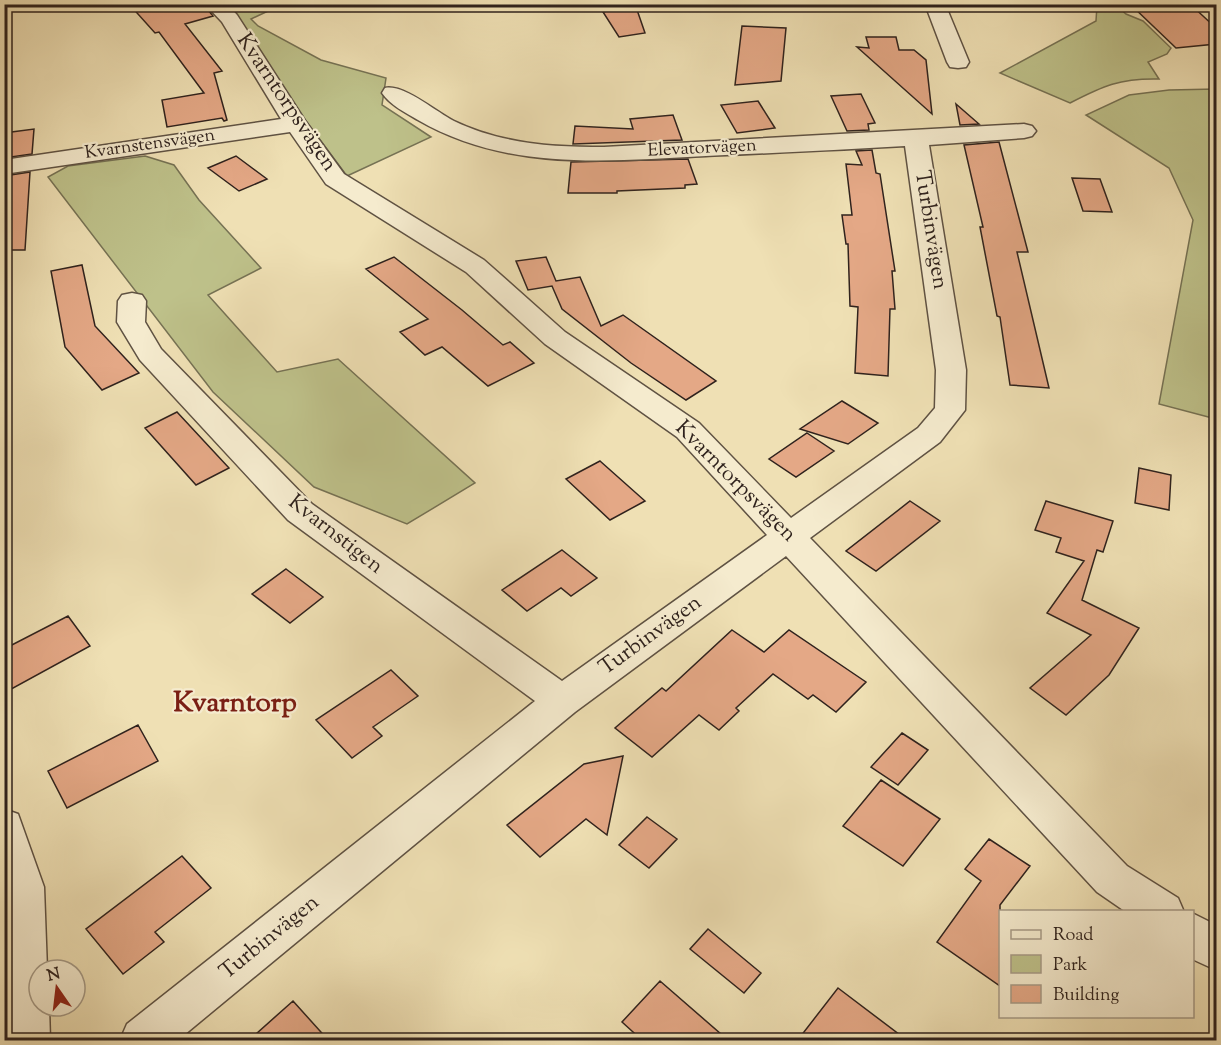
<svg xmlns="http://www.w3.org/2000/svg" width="1221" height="1045" font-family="'Sorts Mill Goudy',serif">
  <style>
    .green { fill: #bec18a; stroke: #767254; stroke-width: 1.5 }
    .building { fill: #e4a886; stroke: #2f221d; stroke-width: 1.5 }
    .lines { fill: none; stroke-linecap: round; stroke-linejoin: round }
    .street-casing { stroke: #5f5243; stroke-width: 3 }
    .street { fill: #f5ebce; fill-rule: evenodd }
    .labels { text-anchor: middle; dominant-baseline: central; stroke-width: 4.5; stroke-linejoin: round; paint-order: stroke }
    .far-street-label { font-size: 18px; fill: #2f221d; stroke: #f5ebce }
    .street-label { font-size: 22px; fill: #2f221d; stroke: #f5ebce }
    .district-label { font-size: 28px; font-weight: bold; fill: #7a1f14; stroke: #f5ebce }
  </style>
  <rect width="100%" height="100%" fill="#efe0b4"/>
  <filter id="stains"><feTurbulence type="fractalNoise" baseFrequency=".00333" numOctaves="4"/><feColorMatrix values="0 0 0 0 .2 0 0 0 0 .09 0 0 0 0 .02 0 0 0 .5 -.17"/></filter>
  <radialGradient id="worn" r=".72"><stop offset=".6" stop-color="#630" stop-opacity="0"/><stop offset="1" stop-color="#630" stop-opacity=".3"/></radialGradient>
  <path class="green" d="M224,5H281L251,19L258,26L321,60L386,78L382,105L431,137L347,176L285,93Z
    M1097,5H1116L1126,14L1143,21L1171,48L1167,54L1148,62L1159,79C1120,78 1103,86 1070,103L1000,73L1096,21Z
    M1216,89V419L1159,404L1193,220L1169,168L1086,115L1129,95L1169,90Z
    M145,156L174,165L199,200L261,268L208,295L277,372L338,359L475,483L407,524L314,487L213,392L48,177L68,166Z"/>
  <path class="building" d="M129,4H203L213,16L185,24L222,71L214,73L227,120L224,121L222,118L167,127L162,100L204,93L159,32L155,33Z
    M635,4L645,33L619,37L603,12Z
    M1130,4H1190L1216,28V44L1176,48Z
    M742,26L786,28L781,81L735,85Z
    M866,37H896L899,50H914L926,60L932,114L857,47L869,48Z
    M861,94L875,123L868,124L869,130L847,131L831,96Z
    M758,101L775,128L737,133L721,105Z
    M956,104L979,124L960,125Z
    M673,115L682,140L573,144L575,126L633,129L630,119Z
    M34,129L32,154L4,158V133Z
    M999,142L1028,252H1017L1049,388L1010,385L1000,317L997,316L980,227H983L964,145Z
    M872,150L876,173L880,174L895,271H892L895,309H890L888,376L855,373L858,307L850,306L848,244H846L842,215H852L846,164L862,165L856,151Z
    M236,156L267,179L239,191L208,168Z
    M688,159L697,184L685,185V188L617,191V193H568L571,162Z
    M30,172L25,250H4V176Z
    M1072,178L1100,179L1112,212L1083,211Z
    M394,257L462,310L503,345L510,342L534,363L488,386L442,347L425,355L400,332L428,319L366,269Z
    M546,257L556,281L580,277L601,326L623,315L716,381L686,400L631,363L562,309L552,286L528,290L516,261Z
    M82,265L95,326L139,373L102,390L65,347L51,271Z
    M842,401L878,423L848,444L800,429Z
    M177,412L229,468L196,485L145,428Z
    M807,433L834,451L796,477L769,459Z
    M600,461L645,501L610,520L566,479Z
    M1139,468L1171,475L1169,510L1135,503Z
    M910,501L940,521L876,571L846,551Z
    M1046,501L1113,521L1103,552L1097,550L1082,600L1139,628L1109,675L1066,715L1030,688L1091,635L1047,613L1084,561L1056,552L1061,538L1035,530Z
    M562,550L597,578L571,596L561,588L527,611L502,590Z
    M286,569L323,597L290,623L252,594Z
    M68,616L90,646L4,693V649Z
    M732,630L764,652L789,630L866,682L836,712L813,695L808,699L773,674L736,708L739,711L719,730L699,715L652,757L615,728L662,688L666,691Z
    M391,670L418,696L373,727L382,736L352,758L316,720Z
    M138,725L158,761L67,808L48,771Z
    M902,733L928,750L898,785L871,767Z
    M623,756L607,835L586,819L540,857L507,825L584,764Z
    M881,780L940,819L903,866L843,826Z
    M647,817L677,839L649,868L619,845Z
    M989,839L1030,866L1000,905V986L937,942L981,881L965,869Z
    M182,856L211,888L155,932L164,942L123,974L86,929Z
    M708,929L761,973L744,993L690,949Z
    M660,981L729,1041H643L622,1022Z
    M838,988L908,1041H797Z
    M293,1001L329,1041H248Z"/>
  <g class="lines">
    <g class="street-casing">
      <path id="street" d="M205,4H227L237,15L306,122L344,174L484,260L565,332L699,423L791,518L918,428L935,408L936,370L905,146C839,150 772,153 706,156C607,161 508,172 418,120C406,113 390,105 382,93L385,88C404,84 436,112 454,121C502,144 552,147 604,147L1024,124L1032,126L1036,131L1032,136L1024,138L929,145L966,370L965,410L940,442L810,538L1127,866L1178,898L1184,912H1126L1097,892L786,556L575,712L178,1040H120L127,1024L535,701L288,520L140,360L117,322L118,301L122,295L132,293L142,295L146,301L145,322L161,349L312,504L562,681L767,535L677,437L545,344L466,272L326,184L290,132L4,174V160L281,119L222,22Z
        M925,4H945L969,62L966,67L958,68L950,67L947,62Z
        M4,809L18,814L44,887L47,970H39V1006H49L50,1040H4Z
        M1192,913L1216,925V970L1192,959Z"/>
    </g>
    <use href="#street" class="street"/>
  </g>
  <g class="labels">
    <g class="far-street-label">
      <text transform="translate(150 145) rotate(-8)">Kvarnstensvägen</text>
      <text transform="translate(702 149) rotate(-3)">Elevatorvägen</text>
    </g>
    <g class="street-label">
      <text transform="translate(286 103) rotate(56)">Kvarntorpsvägen</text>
      <text transform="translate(930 230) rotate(81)">Turbinvägen</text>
      <text transform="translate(735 482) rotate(45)">Kvarntorpsvägen</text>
      <text transform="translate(335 535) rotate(38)">Kvarnstigen</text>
      <text transform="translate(651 636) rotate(-36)">Turbinvägen</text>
      <text transform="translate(270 938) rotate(-39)">Turbinvägen</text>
    </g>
    <g class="district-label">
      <text x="235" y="704">Kvarntorp</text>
    </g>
  </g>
  <rect width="1221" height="1045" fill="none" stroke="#efe0b4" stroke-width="24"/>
  <rect x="6" y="6" width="1209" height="1033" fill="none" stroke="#2f221d" stroke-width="3"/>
  <rect x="12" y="12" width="1197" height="1021" fill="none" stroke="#2f221d" stroke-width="1.5"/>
  <rect x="999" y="910" width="195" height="108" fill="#f5ebce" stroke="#a69b87" stroke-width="1.5"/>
  <rect x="1011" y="930" width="30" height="9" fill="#f5ebce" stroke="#a69b87" stroke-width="1.5"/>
  <text x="1053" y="940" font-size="18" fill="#2f221d">Road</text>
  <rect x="1011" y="955" width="30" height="18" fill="#bec18a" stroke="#a69b87" stroke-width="1.5"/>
  <text x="1053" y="970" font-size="18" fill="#2f221d">Park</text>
  <rect x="1011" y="985" width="30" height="18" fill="#e4a886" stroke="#a69b87" stroke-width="1.5"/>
  <text x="1053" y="1000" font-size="18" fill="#2f221d">Building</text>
  <g transform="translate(57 988) rotate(346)"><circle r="28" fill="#f5ebce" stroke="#a69b87" stroke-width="1.5"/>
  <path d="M0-4.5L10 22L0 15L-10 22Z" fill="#8f2418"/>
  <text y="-9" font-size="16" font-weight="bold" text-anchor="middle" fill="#2f221d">N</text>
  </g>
  <rect width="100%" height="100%" filter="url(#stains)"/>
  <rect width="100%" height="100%" fill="url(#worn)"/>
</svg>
